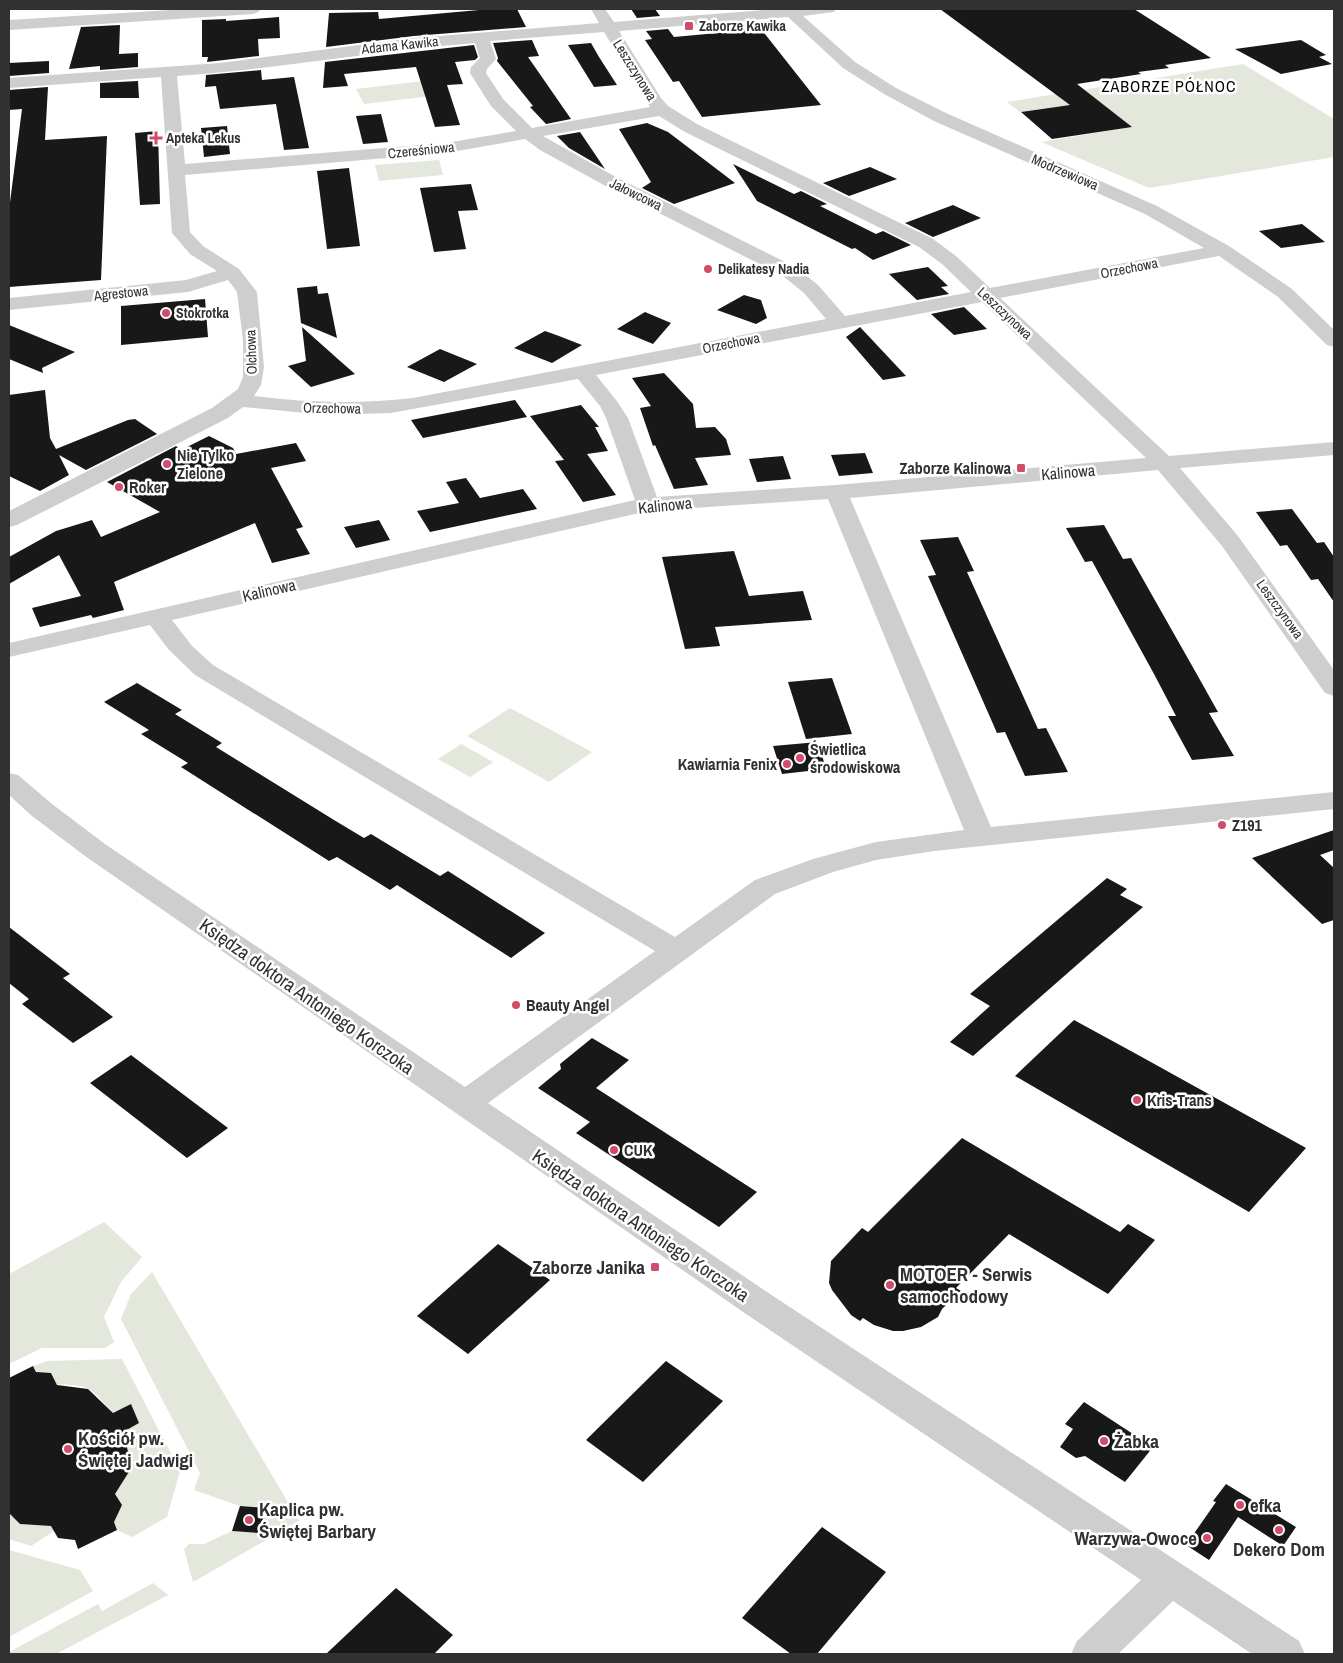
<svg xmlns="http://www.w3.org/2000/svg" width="1343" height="1663" font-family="'Archivo Narrow',sans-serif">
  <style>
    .green { fill: #e3e7dc }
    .building { fill: #181818 }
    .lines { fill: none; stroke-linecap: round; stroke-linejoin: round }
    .minor { fill: #cecece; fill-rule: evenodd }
    .poi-dot { fill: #d04c6a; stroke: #fff; stroke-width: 2 }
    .labels { text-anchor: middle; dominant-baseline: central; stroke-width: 5; stroke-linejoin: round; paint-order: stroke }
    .far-poi-label { font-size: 14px; font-weight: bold; fill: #313131; stroke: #fff; text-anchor: start }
    .far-street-label { font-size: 14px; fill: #313131; stroke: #fff }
    .far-quarter-label { font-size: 16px; letter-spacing: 1px; fill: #000; stroke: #fff }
    .poi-label { font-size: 16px; font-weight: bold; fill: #313131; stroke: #fff; text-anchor: start }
    .street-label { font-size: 16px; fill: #313131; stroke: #fff }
    .near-street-label { font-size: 19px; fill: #313131; stroke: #fff }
    .near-poi-label { font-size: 19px; font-weight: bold; fill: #313131; stroke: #fff; text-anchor: start }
  </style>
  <rect width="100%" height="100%" fill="#fff"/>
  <path class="green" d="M1243,64L1334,119V157L1149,188L1041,142L1131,127L1099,101L1020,112L1007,102Z
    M432,80L440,95L364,104L356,89Z
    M439,160L443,175L379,181L375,165Z
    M510,708L592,752L549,782L467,736Z
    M461,744L493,762L470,777L438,759Z
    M104,1222L142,1257L121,1282L104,1317L114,1342L105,1348H42L9,1364V1274Z
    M152,1272L299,1521L193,1582L184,1549L189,1544H204L232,1531L259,1533L266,1509L240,1506L194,1490L200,1473L121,1319L131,1294Z
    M122,1359L180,1471L167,1517L132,1537L117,1530L112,1516L123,1432L139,1423L131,1405L113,1413C106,1406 96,1392 87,1388C66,1380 46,1393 33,1366L48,1361Z
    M9,1513L20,1524L57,1526L54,1531L31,1546L9,1539Z
    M9,1550L80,1570L93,1591L9,1637Z
    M153,1583L168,1595L56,1654H9V1652L98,1604L102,1611Z"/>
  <path class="building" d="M490,9H517L526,27L414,36L326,47L329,13L378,12L379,19Z
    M631,9H655L660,16L637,18Z
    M940,9H1134L1211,58L1165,65L1169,68L1138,72L1141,74L1077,84L1132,127L1052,139L1021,112L1070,105Z
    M279,17L280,38L258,39L259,56L207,62L208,57H202V20L226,19V21Z
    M120,25L119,54L138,53V67L100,70V66L69,69L81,27Z
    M668,29L674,37L761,29L821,105L702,117L679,81L673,82L645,40L652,39L646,31Z
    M532,40L539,56L528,57L571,119L546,124L530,107L533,106L497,61L498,58L493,43Z
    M1301,40L1326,55L1319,57L1332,64L1281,74L1235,49Z
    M591,43L599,57L617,85L594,87L568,45Z
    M474,45L478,57L475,60L455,62L463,84L447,85L460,125L435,127L416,67L344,74L348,86L323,88L325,62Z
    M49,61V73L9,76V63Z
    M261,70L262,80L294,77L309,148L284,150L276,104L220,109L216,86L205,87L206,75Z
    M138,81L139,98H100V83Z
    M48,87L45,140L107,136L101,280L9,287V210L22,109L9,110V90Z
    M381,114L388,142L363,144L356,116Z
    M647,123L668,132L735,183L674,204L642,188L651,182L619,129Z
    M227,126L230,154L204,157L201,128Z
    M158,131L160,204L140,205L135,133Z
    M580,132L605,169L569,148L557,136Z
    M733,164L794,194L801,191L827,204L820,206L876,234L883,231L911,245L873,260L855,248L852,249L757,201Z
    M870,167L897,179L849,196L823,183Z
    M349,168L360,246L327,249L317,171Z
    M471,184L478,210L458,211L466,249L434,252L420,188Z
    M953,205L981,218L933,237L905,223Z
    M1302,224L1325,242L1281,248L1259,231Z
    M928,267L948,286L941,287L949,294L917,300L889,274Z
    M317,286L318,294L328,293L337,338L301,323L297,288Z
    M744,295L761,300L767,318L756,324L717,310Z
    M205,299L208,337L121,345V306Z
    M964,307L987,329L954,335L931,314Z
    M645,312L671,323L653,344L617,329Z
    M9,325L75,352L42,368L43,373L9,359Z
    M302,327L339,360L355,374L311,387L288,366L306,361Z
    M860,327L906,376L883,380L846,337Z
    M545,331L559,336L582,345L552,363L514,348Z
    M440,349L477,364L444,382L407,367Z
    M664,373L693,404L696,428L715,427L726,439L731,455L695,458L708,485L674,489L655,445L653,446L640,408L651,406L632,378Z
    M45,390L50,438L56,449L128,420L135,419L157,434L86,470L59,455L69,475L40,491L9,476V395Z
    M515,400L527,417L423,438L411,420Z
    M581,405L599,427H595L608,451L587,454L616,495L583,502L555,461L564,460L530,416Z
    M209,436L233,448L236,454L296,443L306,461L271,468L303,527L296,529L310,554L272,563L255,523L114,582L124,610L93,618L91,615L40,627L32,608L81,596L59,555L9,584V557L56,531L92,520L101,537L160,512L107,482L176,446L181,450Z
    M865,453L873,473L839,476L831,455Z
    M783,456L791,479L757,482L749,459Z
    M466,478L480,498L523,489L537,509L430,532L417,511L459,503L446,482Z
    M1292,509L1317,543L1324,542L1334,557V602L1318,579L1311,580L1287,545L1280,546L1256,512Z
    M379,520L390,540L356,548L344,527Z
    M1104,525L1123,559L1131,558L1195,671L1218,712L1209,713L1234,756L1192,760L1168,716H1176L1154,674L1092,561L1085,562L1066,528Z
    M958,537L974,571L967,572L1038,729L1046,728L1068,772L1025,776L1005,732L997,733L928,576L936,575L920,540Z
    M734,551L749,596L803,591L812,620L715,627L720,646L685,649L662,557Z
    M832,678L852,734L806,739L788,682Z
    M137,683L182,710L175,714L222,743L216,747L334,820L364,838L371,834L440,876L448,871L545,933L511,958L397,885L390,890L337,857L329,861L181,767L188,763L141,734L149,730L104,702Z
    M818,742L826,769L782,774L773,746Z
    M1334,830V850L1320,855L1334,868V920L1322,924L1252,858Z
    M1107,878L1127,889L1120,895L1143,907L973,1056L950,1042L990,1006L970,994Z
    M9,927L70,974L63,978L113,1017L73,1043L22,1004L29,999L9,983Z
    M1074,1020L1140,1056L1306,1148L1249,1212L1015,1076Z
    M592,1038L629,1060L596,1088L757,1192L719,1227L576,1133L590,1122L538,1088L561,1069L560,1064Z
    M131,1055L200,1107L228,1128L187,1158L90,1083Z
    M962,1138L1120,1232L1128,1224L1155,1240L1108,1294L1009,1234L956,1288L961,1291L942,1309L938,1317L921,1327L903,1331H893L874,1325L863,1318L860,1321L851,1315L832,1290L829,1283L831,1261L862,1228L868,1232Z
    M498,1244L550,1280L468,1354L417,1316Z
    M666,1361L723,1401L643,1482L586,1440Z
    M33,1366L36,1372L51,1373L57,1385L88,1389L113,1413L131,1404L139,1423L123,1432L132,1467L115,1494L122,1505L114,1522L117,1530L78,1549L75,1540L58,1538L51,1526L20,1524L9,1513V1378Z
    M1084,1402L1153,1447L1125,1482L1085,1456L1076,1458L1060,1447L1073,1429L1065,1424Z
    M1226,1484L1296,1527L1283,1546L1238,1517L1209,1560L1186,1545L1216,1502L1213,1501Z
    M240,1506L266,1508L259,1533L232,1531Z
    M822,1527L886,1572L817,1654H791L742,1618Z
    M396,1588L453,1635L434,1654H326Z"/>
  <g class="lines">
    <path class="minor" d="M187,9H261L258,12L253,14L9,30V20Z
      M591,9H605L614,22L776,9H836L834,12L803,16L855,62L896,88L946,113L1157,206L1229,246L1292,289L1334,330V347L1327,345L1278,297L1219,256L1000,298L1169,456L1334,442V455L1180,468L1238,536L1334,670V696L1325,693L1222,546L1158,470L850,498L991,827L1334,792V809L934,851L876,860L833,872L775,894L488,1103L770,1294L1299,1641L1305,1654H1252L1173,1601L1118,1654H1071L1077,1641L1141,1580L746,1314L85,856L32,816L9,795V773L18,775L52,804L105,844L465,1087L655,951L195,675L169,650L150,625L9,657V643L635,500L606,418L600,406L578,379L391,413L326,415L243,407L228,418L17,525L9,527V511L212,408L238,389L243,377V340L237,292L228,280L188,292L9,310V298L186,280L217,271L190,254L172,233L161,77L9,88V78L220,63L414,38L599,23ZM788,17L843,68L884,94L934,121L1145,214L1204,248L990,288L956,256L933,239L697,124L668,106L661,98L619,31ZM604,32L650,107L532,128L503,99L486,73L487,69L496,59L490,41ZM475,43L480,58L471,67L470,73L491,106L516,131L446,143L185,164L177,76C277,69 375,51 475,43ZM659,116L685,132L919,247L942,264L971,292L845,316L818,285L797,268L614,176L543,136ZM525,139L540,150L602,184L783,276L804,293L826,319L413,398C360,404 307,403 254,396L261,385L264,367L257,292L239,269L203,246L190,232L185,175L446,153ZM982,302L1146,458L836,485L657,497L628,418L616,400L596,375ZM828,499L964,830L876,842L813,859L755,880L675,937L213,665L192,646L172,620L648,511Z"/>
  </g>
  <g class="poi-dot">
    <rect x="684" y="21" width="10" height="10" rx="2.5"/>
    <path d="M153.5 130.5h5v5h5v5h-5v5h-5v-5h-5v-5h5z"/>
    <circle cx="708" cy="269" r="5"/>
    <circle cx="166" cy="313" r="5"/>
    <circle cx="167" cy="464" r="5"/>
    <rect x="1016" y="463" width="10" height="10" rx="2.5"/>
    <circle cx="119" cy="487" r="5"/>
    <circle cx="800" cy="758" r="5"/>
    <circle cx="787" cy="764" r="5"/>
    <circle cx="1222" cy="825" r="5"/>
    <circle cx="516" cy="1005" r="5"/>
    <circle cx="1137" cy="1100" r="5"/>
    <circle cx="614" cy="1150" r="5"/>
    <rect x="650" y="1262" width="10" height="10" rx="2.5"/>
    <circle cx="890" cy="1285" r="5"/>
    <circle cx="1104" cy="1441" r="5"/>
    <circle cx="68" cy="1449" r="5"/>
    <circle cx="1240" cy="1505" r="5"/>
    <circle cx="249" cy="1520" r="5"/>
    <circle cx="1279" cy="1530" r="5"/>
    <circle cx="1207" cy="1538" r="5"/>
  </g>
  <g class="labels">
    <g class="far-poi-label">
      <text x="699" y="26">Zaborze Kawika</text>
      <text x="166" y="138">Apteka Lekus</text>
      <text x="718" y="269">Delikatesy Nadia</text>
      <text x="176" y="313">Stokrotka</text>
    </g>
    <g class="far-street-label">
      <text transform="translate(400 45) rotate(-6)">Adama Kawika</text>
      <text transform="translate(635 70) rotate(58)">Leszczynowa</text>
      <text transform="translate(421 150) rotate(-6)">Czereśniowa</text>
      <text transform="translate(1065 172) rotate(23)">Modrzewiowa</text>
      <text transform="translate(636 194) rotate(26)">Jałowcowa</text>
      <text transform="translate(1129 268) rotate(-11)">Orzechowa</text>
      <text transform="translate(121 293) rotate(-6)">Agrestowa</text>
      <text transform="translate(1005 313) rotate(43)">Leszczynowa</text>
      <text transform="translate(731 343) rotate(-11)">Orzechowa</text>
      <text transform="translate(251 352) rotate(-92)">Olchowa</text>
      <text transform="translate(332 408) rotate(1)">Orzechowa</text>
      <text transform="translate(1280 609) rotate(54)">Leszczynowa</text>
    </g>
    <g class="far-quarter-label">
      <text x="1169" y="86">ZABORZE PÓŁNOC</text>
    </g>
    <g class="poi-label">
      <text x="177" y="455">Nie Tylko<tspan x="177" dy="18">Zielone</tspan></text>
      <text x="1011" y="468" text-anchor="end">Zaborze Kalinowa</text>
      <text x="129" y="487">Roker</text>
      <text x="810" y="749">Świetlica<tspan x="810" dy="18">środowiskowa</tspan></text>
      <text x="777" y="764" text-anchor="end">Kawiarnia Fenix</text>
      <text x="1232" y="825">Z191</text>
      <text x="526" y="1005">Beauty Angel</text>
      <text x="1147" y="1100">Kris-Trans</text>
      <text x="624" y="1150">CUK</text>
    </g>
    <g class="street-label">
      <text transform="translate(1068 472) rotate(-5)">Kalinowa</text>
      <text transform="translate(665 505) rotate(-6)">Kalinowa</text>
      <text transform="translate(269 590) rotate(-13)">Kalinowa</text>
    </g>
    <g class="near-street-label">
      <text transform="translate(307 996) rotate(35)">Księdza doktora Antoniego Korczoka</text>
      <text transform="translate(641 1225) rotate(34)">Księdza doktora Antoniego Korczoka</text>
    </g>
    <g class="near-poi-label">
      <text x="645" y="1267" text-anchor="end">Zaborze Janika</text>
      <text x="900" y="1274">MOTOER - Serwis<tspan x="900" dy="22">samochodowy</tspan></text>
      <text x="78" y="1438">Kościół pw.<tspan x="78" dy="22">Świętej Jadwigi</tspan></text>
      <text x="1114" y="1441">Żabka</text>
      <text x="1250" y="1505">efka</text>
      <text x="259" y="1509">Kaplica pw.<tspan x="259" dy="22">Świętej Barbary</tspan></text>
      <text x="1197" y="1538" text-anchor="end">Warzywa-Owoce</text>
      <text x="1279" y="1549" text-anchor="middle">Dekero Dom</text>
    </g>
  </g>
  <rect width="1343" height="1663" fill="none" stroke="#313131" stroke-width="20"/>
</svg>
